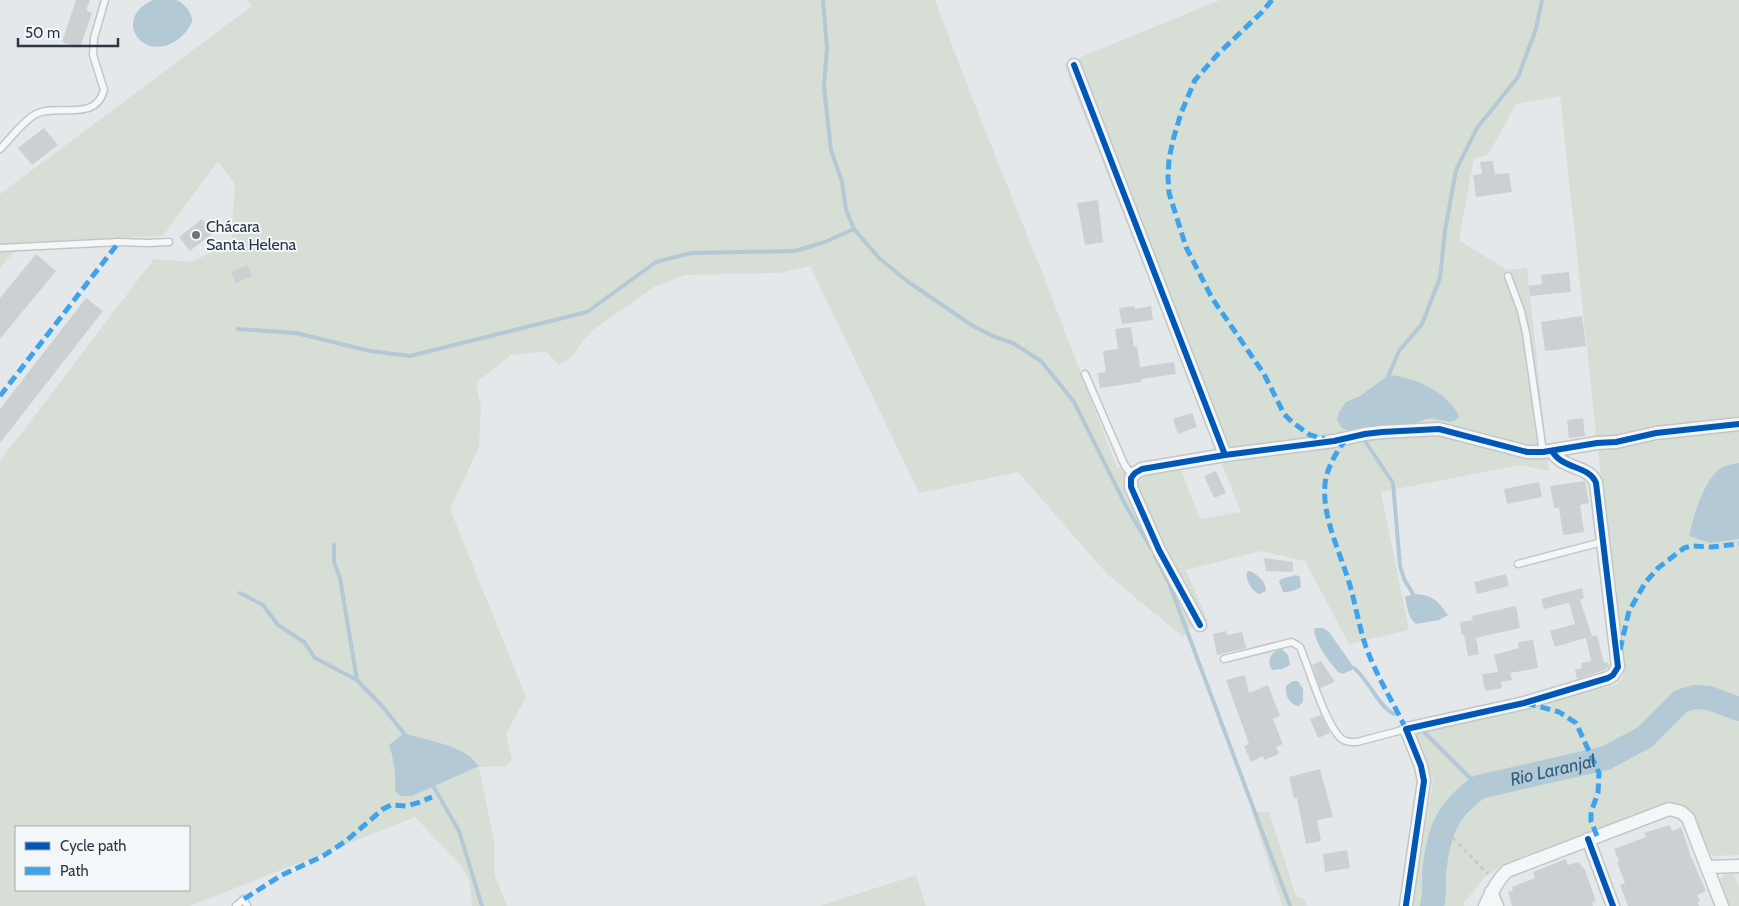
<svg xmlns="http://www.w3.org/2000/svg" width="1739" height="906" font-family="Cabin,sans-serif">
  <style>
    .green { fill: #d7ded5; fill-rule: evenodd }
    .water { fill: #b3c9d6 }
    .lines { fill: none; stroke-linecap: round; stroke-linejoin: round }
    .stream { stroke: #b3c9d6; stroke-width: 4 }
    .river { stroke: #b3c9d6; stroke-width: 24 }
    .building { fill: #cdd0d3 }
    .service-casing { stroke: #c3c6c8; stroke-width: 9 }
    .minor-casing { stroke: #c3c6c8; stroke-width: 15 }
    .path { stroke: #c3c8ca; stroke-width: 2.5; stroke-dasharray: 4 4; stroke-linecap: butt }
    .service { stroke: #f4f6f7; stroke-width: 6 }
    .minor { stroke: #f4f6f7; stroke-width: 12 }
    .quiet { stroke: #3ea3ec; stroke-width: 5; stroke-dasharray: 10 5; stroke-linecap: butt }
    .cycleway-casing { stroke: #f3f7f9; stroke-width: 9 }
    .cycleway { stroke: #0057b8; stroke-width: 6 }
    .poi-dot { fill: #6b767f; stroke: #f3f7f9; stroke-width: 2 }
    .labels { text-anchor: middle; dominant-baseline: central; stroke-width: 4; stroke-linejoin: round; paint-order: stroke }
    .poi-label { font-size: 16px; fill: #2a3845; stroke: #f3f7f9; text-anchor: start }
    .water-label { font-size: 18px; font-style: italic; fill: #325f7b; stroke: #f3f7f9 }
  </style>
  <rect width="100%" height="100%" fill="#e5e8ea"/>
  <path class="green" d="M247,0H935L973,100L1046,282L1117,468L1176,457L1200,519L1241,512L1064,64L1220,0H1739V855L1714,856C1692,837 1705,802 1663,804L1504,864L1485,877L1464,903V906H1411L1433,781L1413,733L1616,685L1622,679L1624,671L1597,443L1560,96L1516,104L1488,155L1474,158L1459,240L1507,270L1527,268L1549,471L1520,465L1381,492L1409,630L1349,644L1305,561L1261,551L1186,570L1208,622L1189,628L1183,637L1107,574L1018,472L919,493L810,266L779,273L684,275L654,287L593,330L582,342L572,357L559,365L546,351L511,355L476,383L481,407L479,447L450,509L526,697L506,734L512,760L506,766L479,767L494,841L495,876L507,906H472L470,883L463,868L415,817L190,906H0V461L154,259L191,262L231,243L235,184L218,161L163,236L23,242L0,268V194L252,6ZM16,827H189V890H16Z
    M1252,812H1269L1296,896L1305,899L1307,906H1282Z
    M1727,874H1734L1739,887V906H1729L1720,884L1721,877Z
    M916,875L926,906H820Z"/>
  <path class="water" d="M153,0C160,0 169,0 176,0C183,2 193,13 192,21C191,25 187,31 184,34C150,70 107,21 153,0Z
    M1389,375C1414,377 1448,392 1459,416L1456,420L1450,422L1431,418L1411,424L1386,425L1349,431L1342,428L1337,420L1339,412L1346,402L1360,396Z
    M1739,463V539L1710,543L1689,536C1693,517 1704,480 1720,469C1725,465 1733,464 1739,463Z
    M1250,571C1258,575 1266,581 1266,591L1259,594C1252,590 1245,581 1247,572Z
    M1296,575L1300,577L1301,587C1297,590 1288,593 1283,592L1279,581L1281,579Z
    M1413,594C1433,595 1437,600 1448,615L1439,620L1416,624C1408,618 1407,606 1405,597Z
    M1317,628H1323L1329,632L1353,666L1352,670L1342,674L1338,672C1329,661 1315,644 1314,629Z
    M1282,649L1288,655L1290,665L1282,669L1272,670C1266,660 1271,651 1282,649Z
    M1293,681H1298L1303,689V702L1299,706C1289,704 1285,696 1286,686Z
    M404,733C425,740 449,743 468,755C472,758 475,763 479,766L412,796H400L395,790C396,774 394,760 389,745Z"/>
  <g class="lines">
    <path class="stream" d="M823,0L827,48L824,87L831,150L842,182L846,210L854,229L879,258L907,281L973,326L995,337L1013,343L1042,362L1074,402L1127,508L1151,548
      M238,329L296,333L370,351L410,356L587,312L656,262L691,253L795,251L825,242L854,229
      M1387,379L1399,351L1422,324L1440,278L1445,231L1456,170L1477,128L1518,77L1536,29L1542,0
      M1365,441L1393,483L1400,566L1404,579L1416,599
      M334,545V562L340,578L357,680L382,706L406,736
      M1155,556L1169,583L1290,906
      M240,593L263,605L278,625L304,642L315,658L357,680
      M1354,668C1368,679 1379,707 1394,714
      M1425,733L1479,787
      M432,784L459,831L482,906"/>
    <path class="river" id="s1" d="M1432,906C1435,896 1434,885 1434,874C1438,834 1445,811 1479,787L1606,758L1645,737L1681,701L1695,697L1709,698L1739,709"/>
  </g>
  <path class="building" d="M76,0H90L86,10L92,13L80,48L62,42Z
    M44,128L58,145L32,165L18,148Z
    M1493,161L1495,174L1509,173L1512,192L1476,197L1473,175L1482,174L1480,162Z
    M1098,200L1103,242L1085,245L1077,203Z
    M202,219L213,233L190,251L179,237Z
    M36,254L56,271L0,339V298Z
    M247,265L252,276L236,283L231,272Z
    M1569,272L1571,292L1530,296L1529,286L1542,284L1541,275Z
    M86,298L103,311L0,443V409Z
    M1134,306L1135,309L1151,306L1153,320L1122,324L1119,308Z
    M1582,316L1586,346L1545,351L1541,322Z
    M1131,327L1134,347L1137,346L1140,367L1174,362L1176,374L1141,379V382L1100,388L1098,373L1106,372L1103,351L1118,349L1115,329Z
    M1192,413L1197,427L1178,434L1173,419Z
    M1583,418L1585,436L1569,438L1567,420Z
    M1216,471L1226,493L1214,498L1204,476Z
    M1585,481L1589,503L1580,505L1584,532L1563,535L1559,508H1554L1550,486Z
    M1539,482L1542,497L1507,504L1504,489Z
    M1264,558L1293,562V572L1266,571Z
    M1506,574L1509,586L1477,594L1474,582Z
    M1582,588L1584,598L1580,600L1592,636L1555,647L1550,631L1575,624L1569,603L1544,609L1541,599Z
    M1516,606L1520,628L1476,638L1479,654L1468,656L1464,635H1462L1460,622L1473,620L1472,616Z
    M1226,631L1227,635L1242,632L1246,648L1217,655L1213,634Z
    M1597,635L1604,663L1608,662L1609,666L1605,670L1577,679L1575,670L1582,668L1581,663L1591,661L1586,638Z
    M1533,640L1538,668L1510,673L1512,680L1501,682L1502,688L1485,691L1482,674L1498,672L1494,655L1519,648L1518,642Z
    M1321,661L1335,682L1320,688L1312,665Z
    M1245,675L1249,693L1268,685L1280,716L1273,719L1283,744L1276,747L1279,754L1264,760L1263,756L1251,762L1244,746L1249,744L1226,680Z
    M1321,715L1330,733L1318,738L1310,719Z
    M1320,769L1333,817L1317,820L1321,841L1306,844L1297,798L1294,799L1289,777Z
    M1670,825L1672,831L1681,827L1691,857L1706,891L1697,895L1700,901L1698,902L1699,906H1628L1620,885L1625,883L1617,862L1619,861L1614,849L1646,837L1644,833Z
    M1347,850L1350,868L1325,872L1323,854Z
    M1566,859L1568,865L1578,862L1585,870L1596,901L1592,903L1593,906H1512L1508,892L1513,890L1512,887L1535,878L1533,872Z"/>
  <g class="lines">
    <g class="service-casing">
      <path id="service" d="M0,149C10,139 24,120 36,114C58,103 95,123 104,90L93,55L94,38L105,0
        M0,248L119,242L148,243L169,242
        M1508,276L1521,311L1526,333L1543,452
        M1085,374L1124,464L1128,470L1135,473
        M1518,564L1602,542
        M1224,659L1292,642L1300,647C1309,668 1326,727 1342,739C1347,743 1352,742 1357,742L1406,729
        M236,906L244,899L247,906"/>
    </g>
    <g class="minor-casing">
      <path id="minor" d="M1074,65L1225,455
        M1200,625L1159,550L1131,487V478L1135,473L1142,469L1225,455L1334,441L1365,434L1382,432L1439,429L1527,452H1543L1597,443L1616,442L1656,433L1739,424
        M1588,839L1613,906
        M1708,867L1739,866
        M1491,892L1497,906
        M1406,905L1424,781L1421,766L1406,729L1524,703L1608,678L1613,675L1618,667L1596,483C1589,465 1563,470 1552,451
        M1485,906C1491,894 1497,880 1507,871L1669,809L1681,812L1688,818L1722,906"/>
    </g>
    <path class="path" d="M1430,831L1451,836L1488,874"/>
    <use href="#service" class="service"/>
    <use href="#minor" class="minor"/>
    <path class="quiet" d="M1272,0L1262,12L1218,54L1195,80L1181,113L1173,140L1169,159L1168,178L1169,193L1186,247L1212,298L1264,374L1284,414L1292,422L1310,435L1325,439
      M0,396L119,242
      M1346,439C1336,453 1327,467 1325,484C1322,515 1338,548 1347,576C1355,599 1358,624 1366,647C1376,675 1393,702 1406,729
      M1620,650L1629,611L1645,583L1658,568L1684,548L1692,546L1711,547L1739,544
      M1526,703L1559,712L1576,723L1599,773L1598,793L1591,812V821L1597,836
      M244,899L282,875L323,856L346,841L383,809L391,805L407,806L420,802L432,797"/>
    <g class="cycleway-casing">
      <path id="cycleway" d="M1074,65L1225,455
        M1200,625L1159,550L1131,487V478L1135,473L1142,469L1225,455L1334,441L1365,434L1382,432L1439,429L1527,452H1543L1597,443L1616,442L1656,433L1739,424
        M1588,839L1613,906
        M1406,905L1424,781L1421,766L1406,729L1524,703L1608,678L1613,675L1618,667L1596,483C1589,465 1563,470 1552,451"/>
    </g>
    <use href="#cycleway" class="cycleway"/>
  </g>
  <circle class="poi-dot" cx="196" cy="235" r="5"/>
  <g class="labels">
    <g class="poi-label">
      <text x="206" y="226">Chácara<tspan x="206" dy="18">Santa Helena</tspan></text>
    </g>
    <g class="water-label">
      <text stroke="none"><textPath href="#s1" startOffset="210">Rio Laranjal</textPath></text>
    </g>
  </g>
  <rect x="15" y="826" width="175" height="65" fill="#f3f7f9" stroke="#a3abb1"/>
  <rect x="25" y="842" width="25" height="8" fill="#0057b8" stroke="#a3abb1"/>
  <text x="60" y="851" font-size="15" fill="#2a3845">Cycle path</text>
  <rect x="25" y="867" width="25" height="8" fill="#3ea3ec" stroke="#a3abb1"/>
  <text x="60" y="876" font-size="15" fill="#2a3845">Path</text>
  <path d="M18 38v8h100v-8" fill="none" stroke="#2a3845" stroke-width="2.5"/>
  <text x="25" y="38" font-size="15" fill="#2a3845" stroke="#f3f7f9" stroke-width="4" paint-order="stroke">50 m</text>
</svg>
